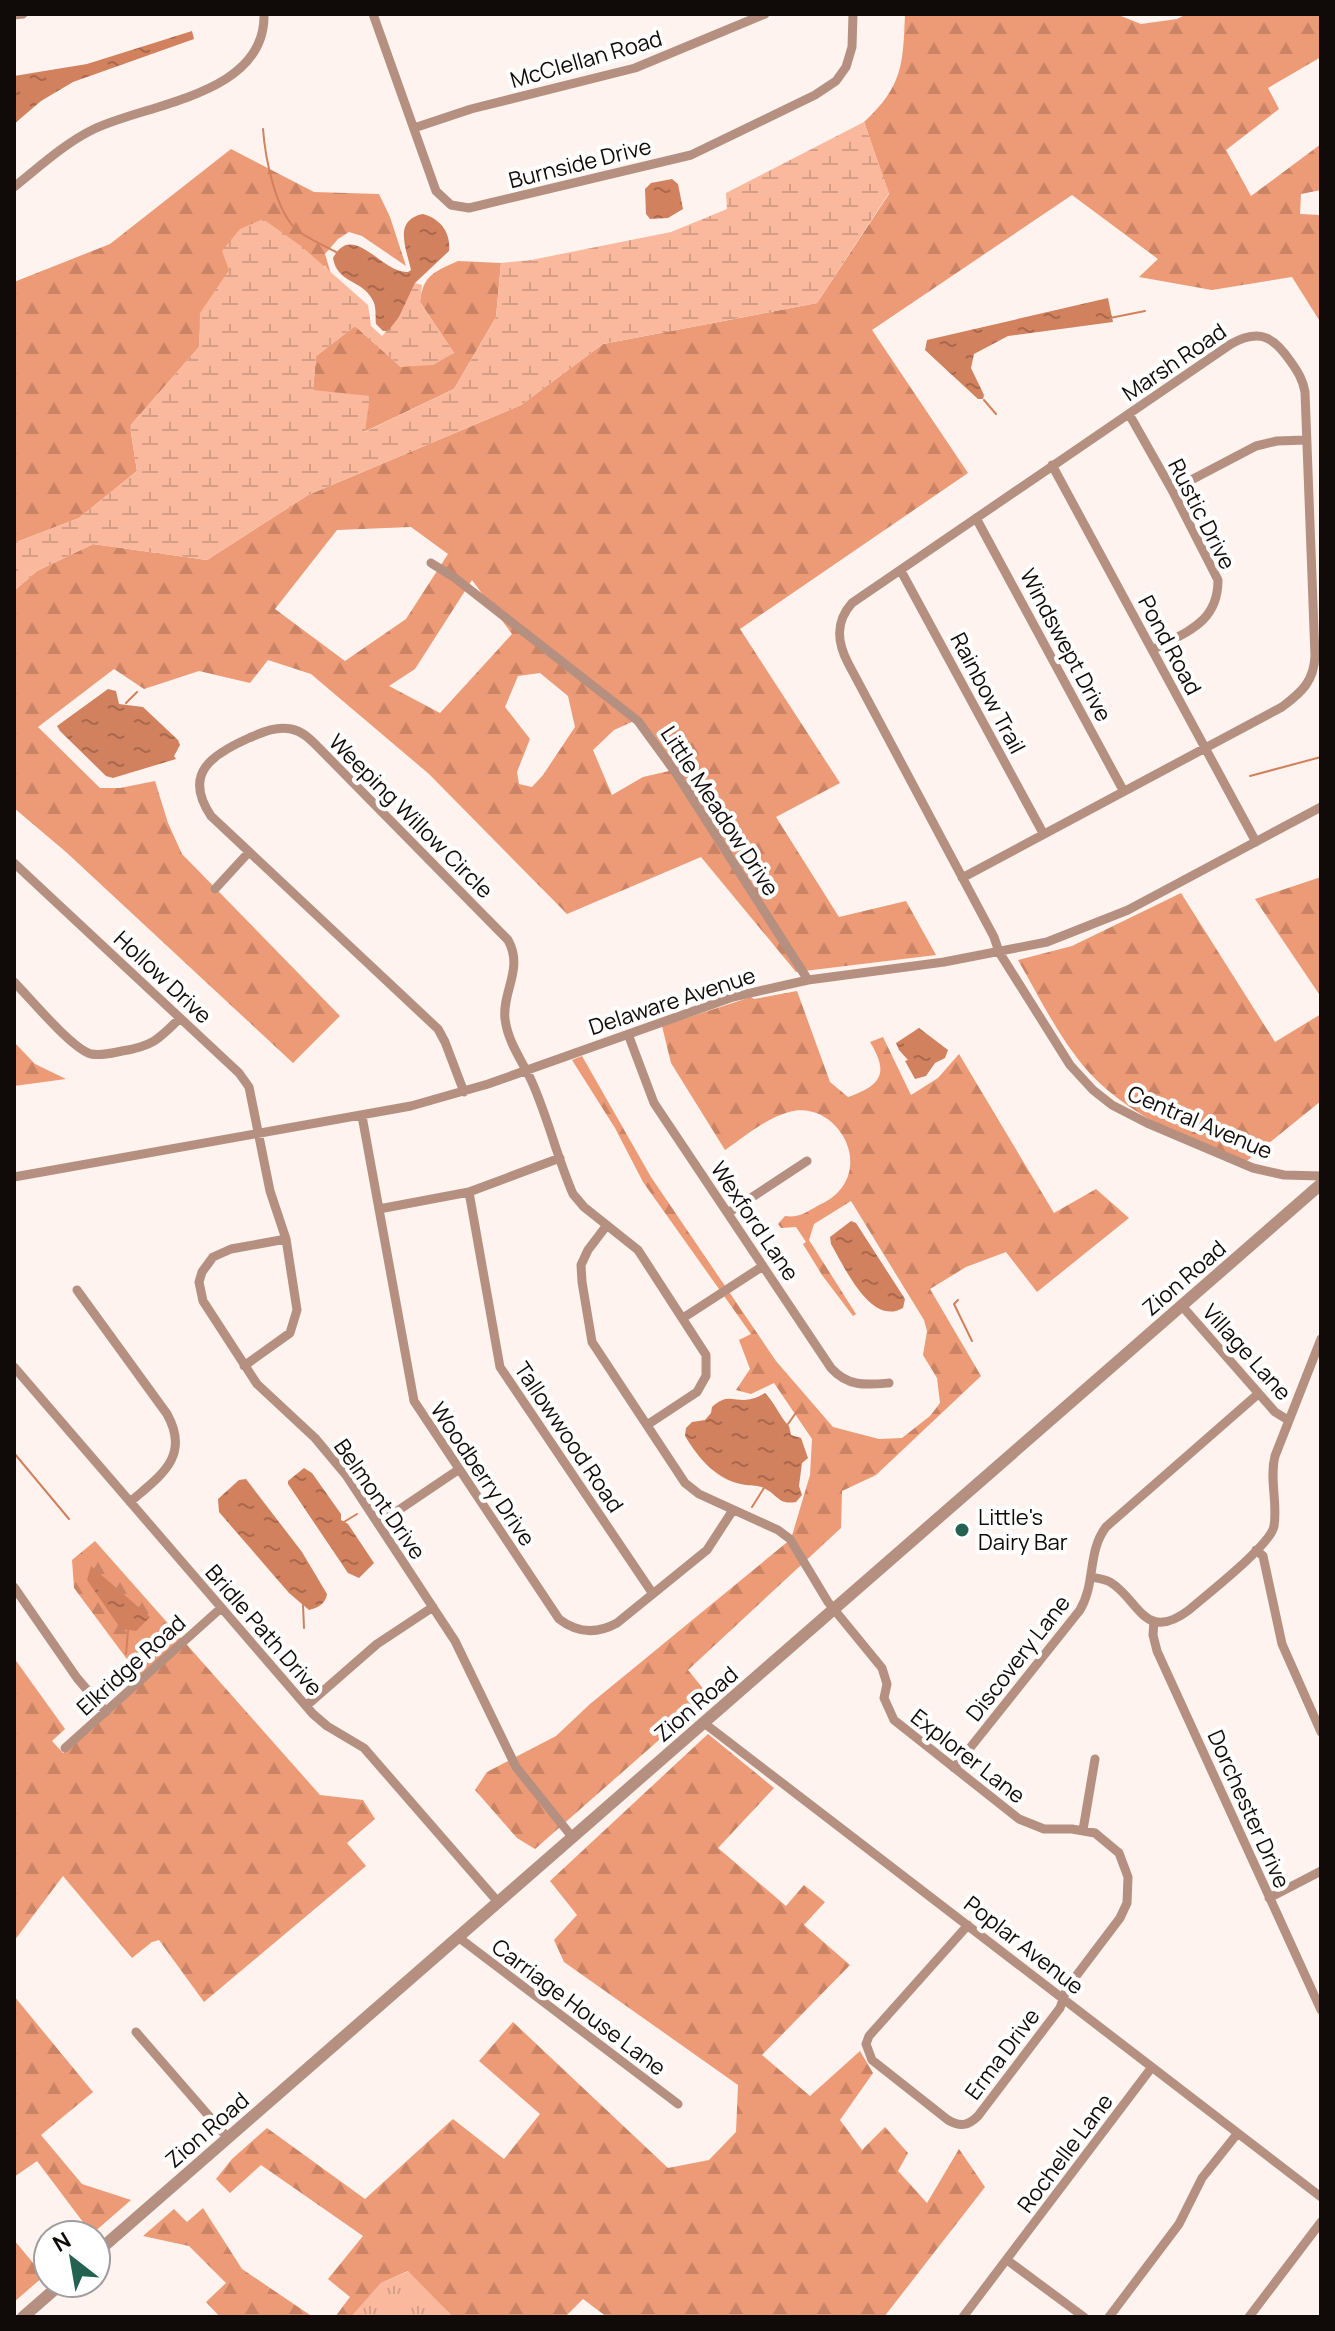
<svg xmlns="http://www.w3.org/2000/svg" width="1335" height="2331" font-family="Manrope,sans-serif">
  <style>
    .grass { fill: url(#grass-tufts) }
    .forest { fill: url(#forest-firs); fill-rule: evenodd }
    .wetland { fill: url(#wetland-marsh) }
    .water { fill: url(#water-ripples) }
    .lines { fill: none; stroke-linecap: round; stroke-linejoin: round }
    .stream { stroke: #d2815e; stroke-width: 2 }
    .minor { stroke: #b59080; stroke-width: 9 }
    .tertiary { stroke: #b59080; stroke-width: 12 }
    .poi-dot { fill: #236250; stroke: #fff; stroke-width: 3 }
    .labels { text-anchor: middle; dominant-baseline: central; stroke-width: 8; stroke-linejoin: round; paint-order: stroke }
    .street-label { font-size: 22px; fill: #100b09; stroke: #fff }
    .poi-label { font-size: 22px; fill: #100b09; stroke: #fff; text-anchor: start }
  </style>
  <defs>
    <pattern id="grass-tufts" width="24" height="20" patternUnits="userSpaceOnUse" patternTransform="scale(2)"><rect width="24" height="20" fill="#fab99d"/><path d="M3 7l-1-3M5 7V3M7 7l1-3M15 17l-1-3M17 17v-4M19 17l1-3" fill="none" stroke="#d59e86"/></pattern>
    <pattern id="forest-firs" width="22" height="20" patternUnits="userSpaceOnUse" patternTransform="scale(2)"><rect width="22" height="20" fill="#ed9a76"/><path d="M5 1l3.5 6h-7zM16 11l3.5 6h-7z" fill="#ca8365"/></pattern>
    <pattern id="wetland-marsh" width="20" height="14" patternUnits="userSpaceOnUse" patternTransform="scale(2)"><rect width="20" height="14" fill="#fab99d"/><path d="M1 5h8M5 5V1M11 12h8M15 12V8" fill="none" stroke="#d59e86"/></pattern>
    <pattern id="water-ripples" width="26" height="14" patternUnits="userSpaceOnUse" patternTransform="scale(2)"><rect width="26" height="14" fill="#d2815e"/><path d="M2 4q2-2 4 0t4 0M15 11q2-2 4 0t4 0" fill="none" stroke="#a9684c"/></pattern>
  </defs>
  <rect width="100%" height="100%" fill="#fef3ee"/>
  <path class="grass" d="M409,2271L453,2317H351L381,2283Z"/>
  <path class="forest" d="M905,14H1116L1141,24L1177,19L1187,14H1321V57L1268,88L1279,109L1226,150L1251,196L1321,144V190L1301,194L1300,214L1321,215V323L1292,277L1212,290L1139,277L1158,259L1072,195L872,330L968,473L740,629L840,783L776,817L839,917L906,901L936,955L796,972L701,857L567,914L429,774L311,674L268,660L250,683L199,671L144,689L114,669L38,727L100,788H120L155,781L168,823L182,854L340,1016L293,1063L66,852L14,808V591L37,571L93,544L207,560L308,495L521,405L603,344L817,303L889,194L864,122C903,86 903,64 905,14ZM411,527L448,554L406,619L345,661L275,609L337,530ZM472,580L512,634L440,713L389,686L415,669ZM540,673L568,696L575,727L543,775L532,787L519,784L517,772L530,739L505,707L518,676ZM634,721L669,771L643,777L612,795L593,750L614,730Z
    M231,149L314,192L379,194L390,217L406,266L362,236L349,232L338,239L325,254L331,274L325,266L230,270L201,313L199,347L130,426L137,471L79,518L14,543V282L110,244Z
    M458,261L501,263L496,317L454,389L364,432L313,390L316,356L355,326L401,367L454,353L420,302C423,275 434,272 458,261Z
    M1321,877V997L1255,899Z
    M1181,893L1275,1042L1321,1014V1101L1243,1164C1185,1140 1112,1108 1075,1055C1053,1026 1036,991 1018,960L1072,946Z
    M797,991L830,1082L848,1097C882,1085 889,1073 870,1042L883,1037L911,1095L938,1078L959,1054L1054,1213L1096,1189L1129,1218L1037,1292L1006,1252L966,1267L930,1289L981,1376L876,1475L842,1491L841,1528L688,1670L709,1696L535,1849L517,1838L475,1790L487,1772L556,1736L590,1704L791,1539L810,1475L812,1439L774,1383L751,1394L736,1390L750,1369L739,1340L751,1334L643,1182L615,1128L572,1060L582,1056L651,1177L776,1361L833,1427L879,1439L902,1438L930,1416L940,1403L937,1378L923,1355L927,1331L924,1320L851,1201L814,1224L809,1240L856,1314L853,1316L822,1275L803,1244L806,1242L796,1227L781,1228L778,1224L785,1216C799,1218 807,1212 819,1205C826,1202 834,1197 839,1191C870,1156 832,1100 789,1112C766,1118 744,1137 725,1150L671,1063L662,1026L751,997L754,999Z
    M14,1042L35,1064L66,1079L14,1086Z
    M95,1541L320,1795L363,1800L375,1819L347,1843L366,1866L204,2002L159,1940L152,1942L132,1958L63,1876L14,1941V1658L65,1729L52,1741L63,1753L144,1682L74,1588L72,1560Z
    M708,1734L774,1788L718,1848L786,1906L804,1885L825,1902L804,1925L850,1965L762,2055L810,2096L860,2051L873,2073L840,2120L862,2150L885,2127L908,2153L898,2171L927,2203L959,2149L985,2187L884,2317H607L583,2299L565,2317H453L408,2271L381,2283L351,2317H335L350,2297L328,2279L363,2236L261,2165L230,2193L216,2179L232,2159L267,2128L365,2199L453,2119L504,2159L540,2114L479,2061L513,2022L668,2168L709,2160L736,2132L738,2085L564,1962L554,1940L577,1915L550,1881Z
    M14,1996L93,2092L41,2135L82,2184L131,2200L92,2234L37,2161L14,2177Z
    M203,2208L242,2269L313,2317H220L206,2302L226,2283L189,2246L143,2236L174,2209L187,2222Z
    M14,2240L44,2276L14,2302Z"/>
  <path class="wetland" d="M864,122L889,193L817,303L603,344L521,405L308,495L207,560L93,544L37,571L14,591V543L79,518L137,471L130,426L199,347L200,313L229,270L222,251L240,229L263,219L301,246L368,305L371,326L382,336L399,317L415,283L422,285L420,302L454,353L433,365L401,367L355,326L316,356L313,390L370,396L365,432L454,389L496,317L501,263L531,260L671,232L727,209L726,193Z"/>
  <path class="water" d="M192,31L194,39L73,82L41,101L14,124V76L87,64Z
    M672,179L678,184L683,209L668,218L650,219L646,214L645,189L651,183Z
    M423,214C441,219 451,233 449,251L415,283L399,317L388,331H383L376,324C375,316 377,306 372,299C362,280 337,283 333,258C353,220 382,274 408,272L411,270C406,248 393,220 423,214Z
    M1108,298L1113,322L1008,336L974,354L971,368L984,395L983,399H978L925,350L927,340Z
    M108,689L116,691L119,704L143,707L178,740L180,745L174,756L176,759L113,778L106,776L60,731L57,726Z
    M919,1028L948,1050L945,1058L935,1063L926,1076L915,1079L905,1061L908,1060L899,1050L896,1043Z
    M851,1221L856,1223L905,1299L903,1308C871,1327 844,1266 831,1244L830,1237Z
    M765,1393C776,1404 779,1416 789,1426L791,1435L801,1438L808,1458L802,1463L799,1486L802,1495L796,1502C778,1505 778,1495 764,1488C757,1485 753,1486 746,1485C717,1481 699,1459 685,1436L686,1428L692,1422L705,1420L711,1413L712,1407C732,1388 738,1410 765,1393Z
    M304,1468L312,1473L341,1514V1520L348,1524L374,1563L359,1578L348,1573L288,1484V1481Z
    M246,1479L302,1552L327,1594C326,1603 318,1608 309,1610L289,1593L219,1512L218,1499L239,1480Z
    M91,1566L150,1617L136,1631L121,1629L87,1580Z"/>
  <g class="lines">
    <path class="stream" d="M263,129C265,156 275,211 297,230C308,239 323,245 336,252
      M1110,318L1145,311
      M984,400L996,414
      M126,703L137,692
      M1250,776L1321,757
      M958,1300L954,1304L972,1341
      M788,1424L800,1407
      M14,1453L69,1519
      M752,1507L764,1488
      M344,1522L357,1514
      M303,1605L304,1628
      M126,1654L128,1631"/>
    <path class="minor" d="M373,14L436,191L451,205L469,208L691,155L815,95L836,81L846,67L852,47L853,14
      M14,15L23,14
      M414,128L471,109L635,68L765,14
      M14,187C39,167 65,143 94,129C149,103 266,95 264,14
      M1129,414L1172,490L1218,580C1218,624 1185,632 1152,650
      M1052,465L1256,842
      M1172,490L1256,446L1277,441L1306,440
      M976,518L1123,790
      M431,563L455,578L638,721L676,773L808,980
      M901,571L1043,833
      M14,863L239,1073L249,1087L270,1191L286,1239L297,1310L290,1333L244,1366
      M962,878L1282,707C1302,692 1314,681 1315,656L1305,392C1303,380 1298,372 1291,362C1274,337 1260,328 1231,344L852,603C835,622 837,642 848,663L994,937L999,952L1070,1065L1093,1090L1112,1105L1147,1123L1253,1168L1284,1175L1321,1176
      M215,889L249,852
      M14,982C30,998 72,1049 91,1054C102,1056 112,1053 122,1051C153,1046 159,1039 180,1018
      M628,1034L654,1103L831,1368C848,1387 866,1385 889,1383
      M464,1092L445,1042L438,1029L211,816C182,773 213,754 249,738C263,732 276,726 291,729C302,731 309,738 317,746L508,940C524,969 502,991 505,1019C508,1043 523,1062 532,1082C548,1118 557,1157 573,1194L584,1207L638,1250L706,1355V1376L697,1392L647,1425
      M362,1116L414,1401L559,1619C577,1633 597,1634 617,1623L707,1550L733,1510
      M14,1177L411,1106L488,1084L733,997L808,980L944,962L1047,942L1128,910L1321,807
      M469,1192L500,1367L653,1594
      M379,1209L469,1192L560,1158
      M728,1213L807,1161
      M607,1225L588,1250L581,1265L582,1282L592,1342L685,1483L699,1494L778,1530L790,1539L828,1602L882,1668L887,1684L884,1698L894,1720L1019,1819L1044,1829H1072L1095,1833L1119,1853L1128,1877L1127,1903L1120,1918L1067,1988L1060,2008L978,2116C968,2126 960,2127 948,2120L872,2060L866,2044L869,2036L968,1925
      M286,1239L231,1249L213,1257L202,1272L199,1282L203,1301L257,1384L315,1438L346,1475L455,1641L516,1767L573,1838
      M77,1290L167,1414C191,1457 160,1476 130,1502
      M1182,1306L1275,1412L1288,1420
      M683,1318L763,1266
      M14,1367L313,1714L327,1726L364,1748L498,1902
      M378,1524L458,1470
      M1256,1550L1263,1556L1282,1644L1321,1732
      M1091,1577C1097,1578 1105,1579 1110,1582C1139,1599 1144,1644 1189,1610C1206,1595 1271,1545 1274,1526C1278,1503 1269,1479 1275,1456L1321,1339
      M14,1587L77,1678L106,1712
      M1154,1621L1153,1635L1157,1651L1321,2010
      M306,1706L377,1644L433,1607
      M704,1723L1321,2197
      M65,1748L221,1608
      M954,1768L1080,1610C1096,1583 1087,1552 1106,1527L1258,1394
      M1083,1830L1095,1759
      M1269,1898L1321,1871
      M458,1937L678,2104
      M136,2032L228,2138
      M1007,2260L1084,2317
      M963,2317L1152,2067
      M1109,2317L1179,2224L1202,2178L1237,2134
      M1249,2317L1321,2222"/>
    <path class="tertiary" d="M96,2253L1321,1184
      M23,2317L62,2283"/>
  </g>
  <circle class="poi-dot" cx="962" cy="1530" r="8"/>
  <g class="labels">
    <g class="street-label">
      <text transform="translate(586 59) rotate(-16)">McClellan Road</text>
      <text transform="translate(580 163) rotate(-14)">Burnside Drive</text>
      <text transform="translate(1174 362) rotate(-34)">Marsh Road</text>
      <text transform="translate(1202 514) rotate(63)">Rustic Drive</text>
      <text transform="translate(1066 645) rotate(62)">Windswept Drive</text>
      <text transform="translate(1170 645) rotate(62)">Pond Road</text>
      <text transform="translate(988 693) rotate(62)">Rainbow Trail</text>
      <text transform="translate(720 811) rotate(57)">Little Meadow Drive</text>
      <text transform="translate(411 816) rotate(45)">Weeping Willow Circle</text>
      <text transform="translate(163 977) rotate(43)">Hollow Drive</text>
      <text transform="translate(672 1001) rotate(-18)">Delaware Avenue</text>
      <text transform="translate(1200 1122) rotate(23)">Central Avenue</text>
      <text transform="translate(755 1221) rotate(56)">Wexford Lane</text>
      <text transform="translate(1184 1278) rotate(-41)">Zion Road</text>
      <text transform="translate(1247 1352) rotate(48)">Village Lane</text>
      <text transform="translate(569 1437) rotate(56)">Tallowwood Road</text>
      <text transform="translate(483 1474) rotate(56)">Woodberry Drive</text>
      <text transform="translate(380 1499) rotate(55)">Belmont Drive</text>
      <text transform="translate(264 1630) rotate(49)">Bridle Path Drive</text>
      <text transform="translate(1018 1658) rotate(-52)">Discovery Lane</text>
      <text transform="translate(131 1665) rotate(-42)">Elkridge Road</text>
      <text transform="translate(696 1704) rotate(-41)">Zion Road</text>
      <text transform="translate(968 1756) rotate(38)">Explorer Lane</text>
      <text transform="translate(1249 1809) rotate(66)">Dorchester Drive</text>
      <text transform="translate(1024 1945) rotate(38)">Poplar Avenue</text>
      <text transform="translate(579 2007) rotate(37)">Carriage House Lane</text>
      <text transform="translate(1002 2054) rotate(-53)">Erma Drive</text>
      <text transform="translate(207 2130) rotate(-41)">Zion Road</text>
      <text transform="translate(1065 2153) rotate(-53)">Rochelle Lane</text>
    </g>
    <g class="poi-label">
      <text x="978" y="1517">Little's<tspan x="978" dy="25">Dairy Bar</tspan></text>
    </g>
  </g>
  <rect width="1335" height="2331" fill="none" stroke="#100b09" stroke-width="32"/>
  <g transform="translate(72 2259) rotate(329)"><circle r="38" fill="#ffffff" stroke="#9f9d9d" stroke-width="2"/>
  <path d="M0-6L14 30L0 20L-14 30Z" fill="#236250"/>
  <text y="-12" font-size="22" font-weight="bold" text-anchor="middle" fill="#100b09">N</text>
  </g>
</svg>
